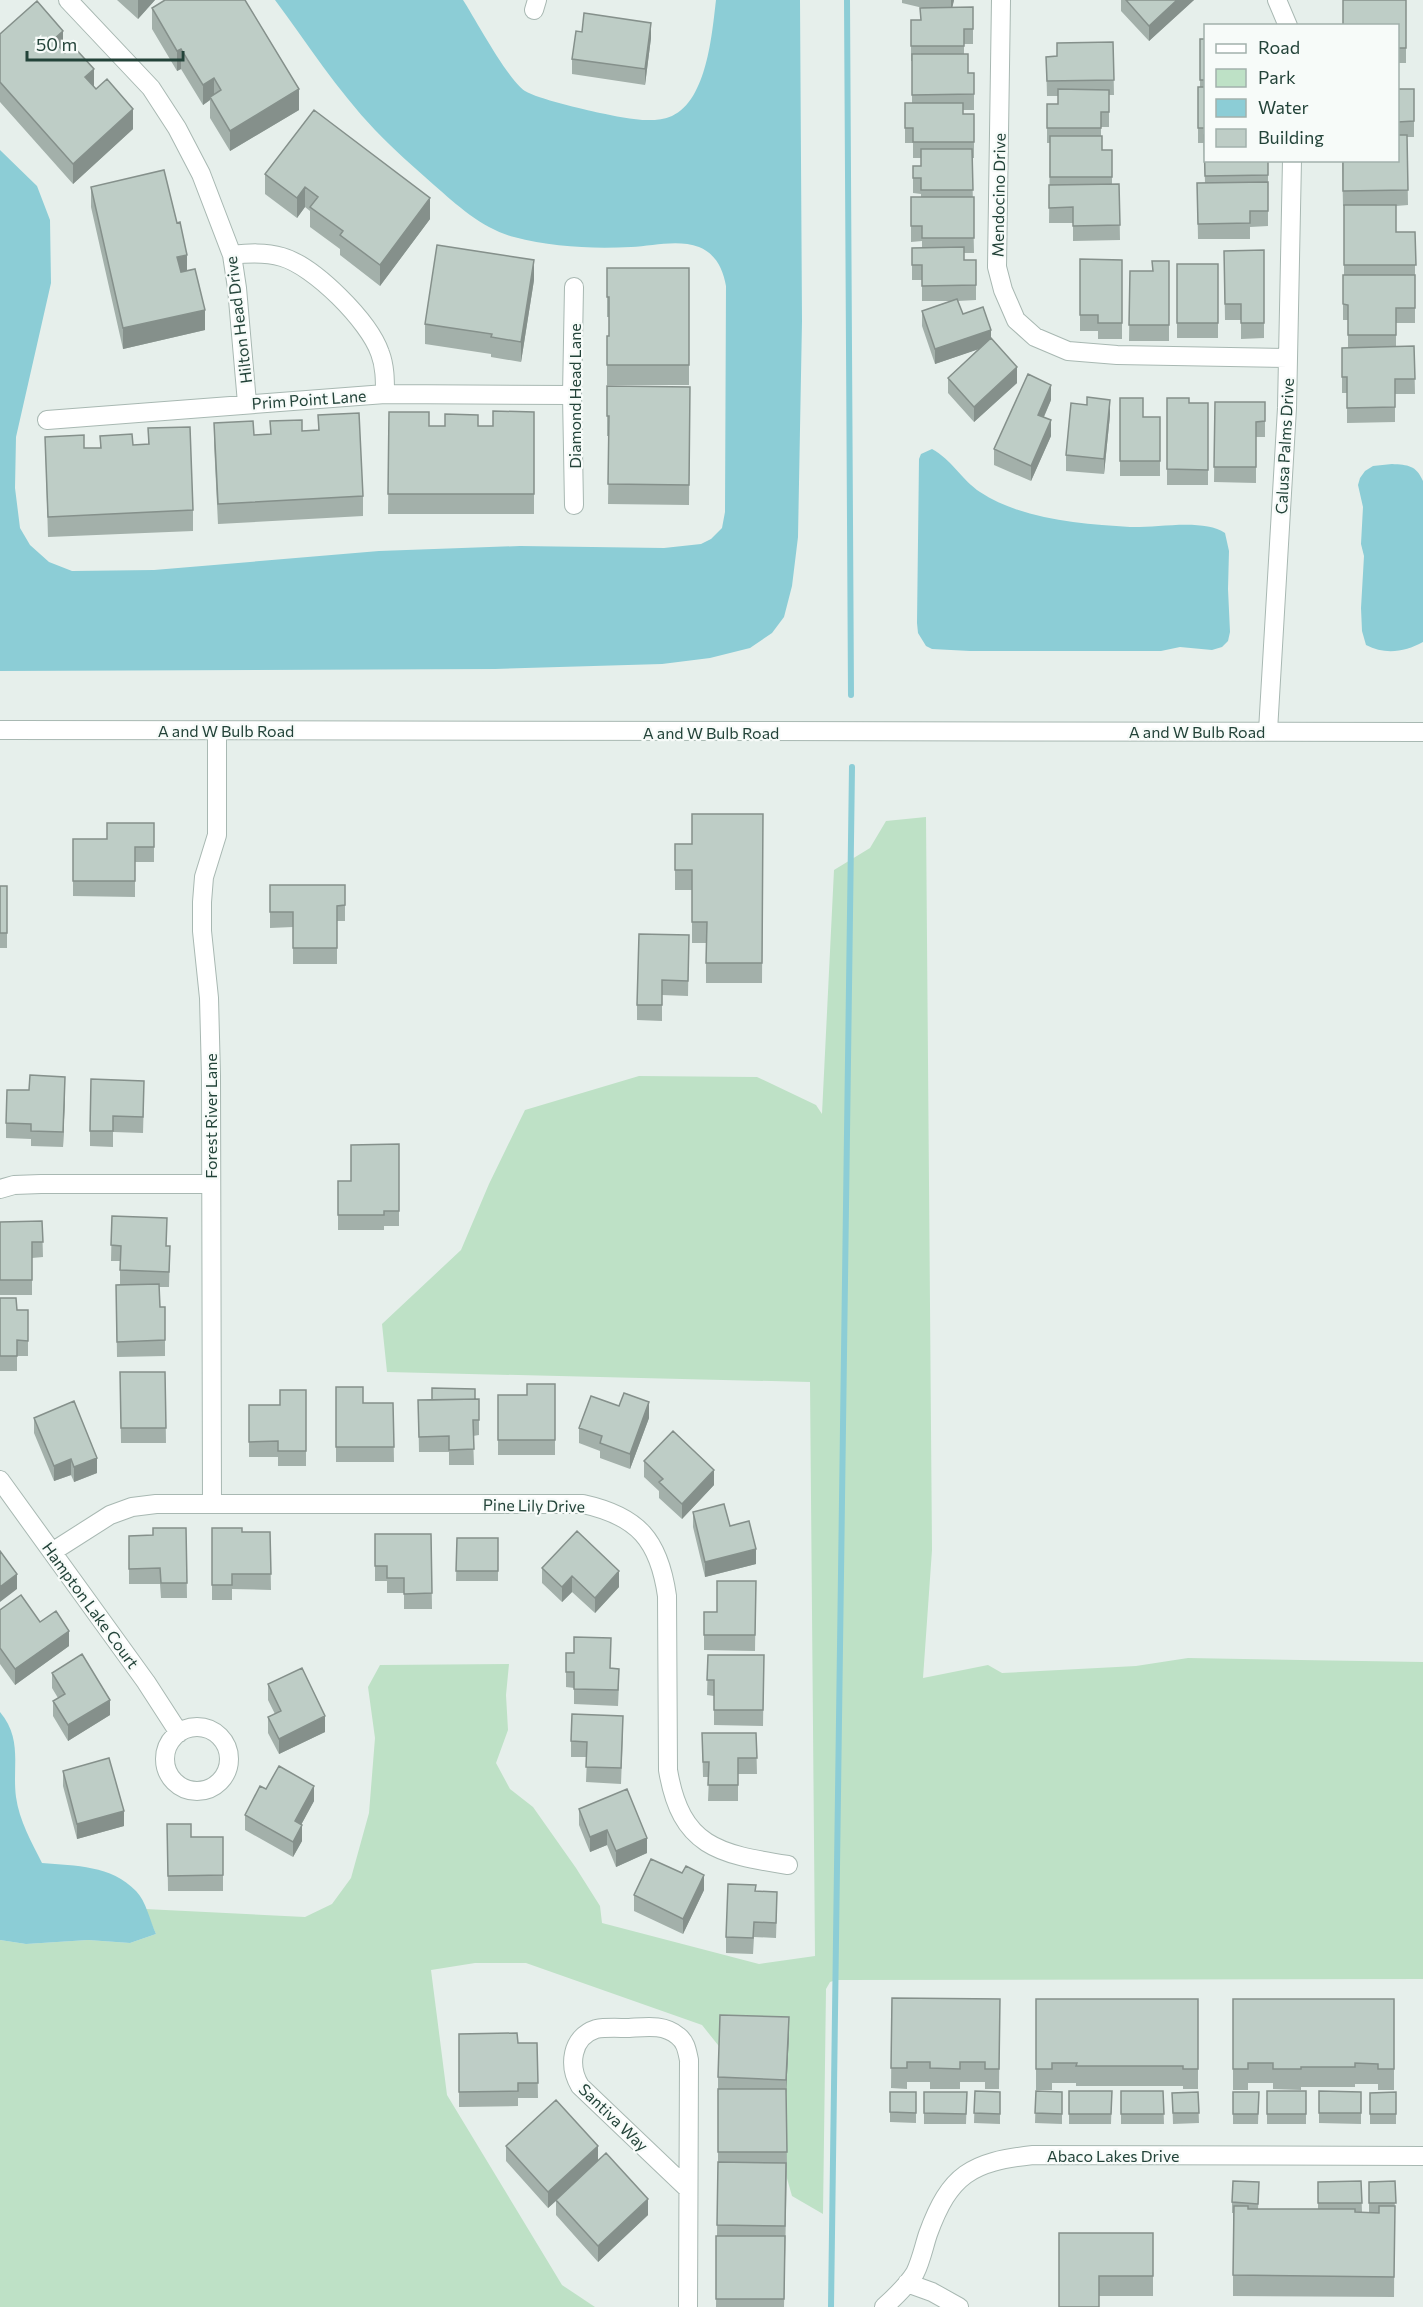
<svg xmlns="http://www.w3.org/2000/svg" width="1423" height="2307" font-family="Commissioner,sans-serif">
  <style>
    .green { fill: #bee1c6 }
    .water { fill: #8ccdd6 }
    .lines { fill: none; stroke-linecap: round; stroke-linejoin: round }
    .stream { stroke: #8ccdd6; stroke-width: 6 }
    .minor-casing { stroke: #a8b8b2; stroke-width: 20 }
    .tertiary-casing { stroke: #a8b8b2; stroke-width: 20 }
    .minor { stroke: #fff; stroke-width: 18 }
    .tertiary { stroke: #fff; stroke-width: 18 }
    .wall { fill: #a3b0aa }
    .shaded-wall { fill: #85908b }
    .building { fill: #becdc6; stroke: #85908b; stroke-width: 1.5 }
    .labels { text-anchor: middle; dominant-baseline: central; stroke-width: 4.5; stroke-linejoin: round; paint-order: stroke }
    .street-label { font-size: 16px; fill: #234339; stroke: #f7fbf9 }
  </style>
  <rect width="100%" height="100%" fill="#e6efeb"/>
  <path class="green" d="M926,817L932,1550L923,1678L988,1665L1002,1673L1136,1666L1188,1658L1423,1662V1979L836,1980L830,1982L826,1989L823,2214L792,2196L766,2105L702,2025L526,1963H475L431,1970L447,2095L562,2285L595,2307H0V1940L26,1944L88,1940L130,1943L156,1934L145,1909L305,1917L332,1904L351,1878L369,1813L375,1738L368,1687L380,1665L509,1664L506,1695L508,1730L496,1763L510,1789L533,1807L576,1868L600,1906L602,1923L759,1964L815,1956L810,1382L387,1372L382,1324L461,1250L489,1184L525,1110L639,1076L757,1077L816,1105L822,1114L834,870L870,848L886,821Z"/>
  <path class="water" d="M275,0H463C476,20 508,80 525,91C538,99 583,109 600,113C621,117 651,125 672,116C707,100 712,34 716,0H800L802,321L798,537L792,586L784,617L772,633L750,648L710,658L662,664L495,669L0,671V150L37,186L50,220L51,283L16,437L15,488L20,528L30,545L49,562L72,571L154,570L379,551L520,546L664,548L701,544L711,539L722,528L725,512L726,286C723,269 716,254 699,247C678,239 652,246 631,247C592,249 552,247 514,237C483,229 458,206 434,185C414,167 393,149 375,130C337,90 307,43 275,0Z
    M932,449C951,459 962,480 980,492C1023,520 1081,524 1130,527C1156,528 1204,518 1225,533L1229,551L1228,589L1230,632L1228,641L1222,647L1212,650L1180,647L1161,651H970L932,649L926,646L918,633L917,623L919,459L921,454Z
    M1392,464C1408,465 1416,465 1423,481V642C1405,652 1385,655 1366,645L1362,631L1361,608L1364,556L1361,544L1363,507L1358,485L1360,478L1365,471L1373,466Z
    M0,1712C23,1740 12,1765 16,1797C19,1820 32,1843 42,1863C76,1866 111,1865 136,1891C146,1901 150,1921 156,1934L130,1943L88,1940L26,1944L0,1940Z"/>
  <g class="lines">
    <path class="stream" d="M847,0L851,695
      M831,2307L852,767"/>
    <g class="minor-casing">
      <path id="minor" d="M68,0L151,88L177,128L201,174L232,255L237,288L247,403
        M1001,0L997,267L1003,290L1016,320L1035,337L1068,351L1117,355L1288,358
        M1277,0L1288,26
        M534,10L537,0
        M232,255C249,253 265,252 282,257C314,266 369,321 380,353C385,366 385,380 385,394
        M574,287L572,395L574,505
        M47,420L385,394L572,395
        M1268,731L1287,408L1292,160
        M0,1189L14,1185L41,1184H210
        M0,1480L146,1682L179,1733
        M212,1504L211,1076L209,998L202,931V902L204,877L217,835V730
        M52,1552L110,1515L132,1507L156,1504H583C638,1516 659,1540 667,1596L668,1770C681,1847 718,1854 788,1865
        M165 1759a32 32 0 1 1 64 0a32 32 0 1 1-64 0Z
        M907,2283L932,2292L959,2307
        M688,2307L689,2060C687,2051 686,2042 678,2036C664,2024 646,2027 629,2028C619,2028 606,2027 596,2029C571,2037 568,2066 580,2086L688,2189
        M884,2307C895,2297 907,2286 915,2273C921,2261 924,2246 928,2234C950,2174 971,2162 1033,2155L1423,2156"/>
    </g>
    <g class="tertiary-casing">
      <path id="tertiary" d="M0,730L1423,732"/>
    </g>
    <use href="#minor" class="minor"/>
    <use href="#tertiary" class="tertiary"/>
  </g>
  <path class="wall" d="M117,0H155L138,19Z
    M902,0H954L952,7H973V44H964V54L968,73H974V110H963V114H974V158H972L974,253H964V260H976V300L958,301L963,314L991,338L1017,383L974,422L948,393V378L978,349L935,364L922,326V311L951,301H922V280H912V248H922V241L911,242V197H921V194L913,193V166H921V158H913V143H905V103H912V61H911V20H921L923,8L902,3Z
    M1121,0H1194L1149,41L1121,11Z
    M1406,0V63H1398V26Z
    M152,8L299,110L230,151L210,118V100L203,105L181,69L177,71L152,29Z
    M0,34L63,51L94,87L133,129L73,184L0,102Z
    M651,38L645,85L572,74V59Z
    M1200,39H1206V160H1268V226L1250,227V239H1198L1197,183H1205L1204,143H1198V87H1200Z
    M1113,42L1114,95H1109V127H1101V136L1102,150H1112V184H1119L1120,240L1073,241V223H1049L1050,143H1047V104H1058V96H1047L1046,57L1057,56Z
    M1398,89H1414V137H1407L1408,205L1396,206V232H1415V323H1396V347L1414,346L1415,394H1395V422L1347,423V393H1342V348H1348V320H1343V275H1344V206H1343L1342,160H1398Z
    M265,174L430,219L380,286L340,255V249L310,227V211L305,207L297,218L265,194Z
    M91,187L187,271L205,330L123,349L91,207Z
    M1264,250V338L1241,339V320H1225L1224,251Z
    M1080,259L1122,260V339H1098V331H1080Z
    M1169,261V341H1129L1130,271H1152Z
    M1177,264H1218V338H1177Z
    M607,268H689V385H607V336H609V317H607Z
    M534,280L521,362L491,357V354L425,344V324Z
    M607,386L690,387L689,505L608,504L609,436H607Z
    M1120,398L1143,417H1160V476H1120Z
    M1167,398L1189,403H1208V485H1167Z
    M1051,400L1044,417L1051,436L1031,481L994,465V449Z
    M1215,402H1265V437H1256V483L1214,482Z
    M389,412L429,426H493L534,412V514H388Z
    M318,415L363,496V516L218,524L214,443V423L254,435L270,434V421L302,431L318,430Z
    M1110,415L1104,474L1066,471V455Z
    M148,428L193,510V531L48,537L45,437L84,448H100V436L133,445L148,444Z
    M763,814L762,983H706V943H692V890H675V844H692Z
    M154,823V862H135V897L73,896V839H107Z
    M270,885H345V921H337V964H293V927L270,928Z
    M0,886H7V948H0Z
    M689,935L688,996L662,995V1021L637,1020V1005Z
    M65,1092L63,1147L31,1146V1139L6,1138V1123Z
    M144,1096L143,1133L113,1132V1147L90,1146V1131Z
    M399,1144V1226H384V1230H338V1181H351Z
    M112,1216L166,1246H170L169,1287H159L160,1307H165V1356L117,1357L116,1285L120,1284V1261H111Z
    M42,1221L43,1257L32,1258V1295H0V1222Z
    M0,1298L17,1310H28V1356H17V1371H0Z
    M120,1372H165L166,1443H121Z
    M555,1384V1455H498V1395H527Z
    M336,1387L363,1403H393L394,1462H336Z
    M306,1390V1466H278V1457H249V1405H280Z
    M479,1399V1435L473,1436L474,1465H449V1452H419L418,1400Z
    M34,1418L97,1473L74,1482L71,1475L54,1481L34,1433Z
    M649,1418L630,1469L600,1458V1451L579,1443V1428Z
    M644,1461L714,1485L682,1519L659,1498V1491L644,1477Z
    M693,1512L730,1526L756,1564L705,1577L693,1527Z
    M186,1528L187,1598H161L160,1584H129V1536L153,1535Z
    M212,1528L242,1532H270L271,1590L232,1589V1600H212Z
    M375,1534H431L432,1609H404V1593H387V1581H375Z
    M457,1538H498V1581H456Z
    M542,1568L619,1587L595,1613L572,1592L562,1602L542,1583Z
    M756,1581L755,1651L704,1650V1612H717Z
    M0,1610L40,1622L69,1646L15,1685L0,1664Z
    M708,1655H764L763,1726L714,1725V1696L707,1695Z
    M610,1668L619,1684L618,1706L574,1704V1688L566,1687V1672Z
    M52,1673L110,1715L68,1741L53,1716V1701L58,1698L52,1688Z
    M268,1684L325,1732L279,1754L268,1733V1717L275,1714L268,1700Z
    M623,1731L621,1784L586,1782L587,1757H571V1741Z
    M702,1733H756L757,1774H738V1801H708L709,1777H703Z
    M63,1771L124,1826L77,1839L63,1786Z
    M266,1789L314,1801L301,1825L302,1841L293,1857L245,1830V1815Z
    M579,1809L647,1853L616,1867L607,1845L590,1852L579,1825Z
    M167,1824L191,1837H223V1891H168Z
    M682,1873L704,1890L683,1934L634,1911V1895Z
    M756,1891L777,1907L776,1938L754,1937L753,1954L726,1953V1937Z
    M892,1998L1000,1999L999,2089H985V2082H960V2089H930V2082H907V2089L891,2088Z
    M1036,1999H1198V2089H1183V2086H1076V2083H1052V2090H1036Z
    M1233,1999H1394V2090H1378V2084H1355V2087H1301V2090L1273,2089V2083H1248V2090H1233Z
    M789,2033L786,2095L787,2167L784,2307H716L718,2162V2077Z
    M459,2034L518,2043H537L538,2098H518V2106L459,2107Z
    M975,2091L1000,2092V2124L974,2123Z
    M1036,2091L1062,2092V2124L1035,2123Z
    M1069,2091H1112L1111,2124H1069Z
    M1121,2091H1163L1164,2124H1121Z
    M1267,2091H1306V2124H1267Z
    M1319,2091L1361,2092V2124L1319,2123Z
    M890,2092H916V2123L890,2122Z
    M924,2092H967L966,2124H924Z
    M1198,2092L1199,2123L1173,2124L1172,2093Z
    M1233,2092H1259L1258,2124H1233Z
    M1396,2092V2124H1370V2093Z
    M506,2146L598,2161L648,2215L598,2262L556,2215V2201L548,2208L506,2161Z
    M1361,2181L1362,2212H1369V2182L1395,2181L1394,2297L1233,2296V2213H1232V2202L1259,2193L1258,2209H1318V2182Z
    M1153,2233V2296H1099L1059,2307Z"/>
  <path class="shaded-wall" d="M138,0H155L138,19Z
    M951,0H954L951,14Z
    M1177,0H1194L1149,41V26Z
    M651,23V38L645,85V69Z
    M63,31V51L53,40Z
    M181,49V69L177,71V51Z
    M94,69V89L85,77Z
    M214,78V98L210,97V100L203,105V85Z
    M299,89V110L230,151V131Z
    M133,109V129L73,184V164Z
    M305,187V207L297,218V198Z
    M430,198V219L380,286V265Z
    M187,255V275L177,277V257Z
    M534,260V280L521,362V342Z
    M205,310V330L123,349V328Z
    M991,330V345L935,364V349Z
    M1017,367V383L974,422V407Z
    M1051,385V400L1038,430V415Z
    M1110,400V415L1104,474V459Z
    M1051,420V436L1031,481V466Z
    M65,1077V1092L63,1147V1132Z
    M649,1402V1418L630,1469V1454Z
    M97,1458V1473L74,1482V1467Z
    M71,1459V1475L54,1481V1466Z
    M714,1470V1485L682,1519V1504Z
    M756,1549V1564L705,1577V1562Z
    M619,1571V1587L595,1613V1598Z
    M17,1574V1589L0,1602V1587Z
    M572,1576V1592L562,1602V1587Z
    M69,1631V1646L15,1685V1669Z
    M110,1700V1715L68,1741V1725Z
    M325,1716V1732L279,1754V1739Z
    M314,1786V1801L295,1836V1821Z
    M124,1811V1826L77,1839V1824Z
    M302,1825V1841L293,1857V1842Z
    M607,1830V1845L590,1852V1837Z
    M647,1838V1853L616,1867V1851Z
    M704,1875V1890L683,1934V1919Z
    M789,2017V2033L786,2095V2080Z
    M598,2146V2162L548,2208V2192Z
    M648,2199V2215L598,2262V2246Z"/>
  <path class="building" d="M165,0H245L299,89L230,131L210,97L221,90L214,78L203,85L181,49L177,51L152,8Z
    M1126,0H1177L1149,26Z
    M1343,0H1406V48H1398V26H1343Z
    M37,1L63,31L53,40L65,53L73,46L94,69L85,77L96,89L107,79L133,109L73,164L0,82V34Z
    M973,7V29H964V46H911V20H921L920,8Z
    M584,13L651,23L645,69L572,59L576,31L582,32Z
    M1200,39H1206V80H1200Z
    M1113,42L1114,80L1047,81L1046,57L1057,56V43Z
    M912,54H968V73H974V94L912,95Z
    M1198,87H1206V128H1198Z
    M1058,89L1109,90V112H1101V128H1047V104H1058Z
    M1398,89H1414V121L1398,122Z
    M905,103H963V114H974V142H913V128H905Z
    M314,110L430,198L380,265L340,235L343,231L310,207L318,197L305,187L297,198L265,174Z
    M1204,135H1206V160H1268V175L1205,176Z
    M1398,135H1407L1408,190L1343,191V160H1398Z
    M1050,136H1102V150H1112V177H1050Z
    M921,149H972L973,190H921V178H913V166H921Z
    M164,170L177,223L180,222L187,255L177,257L181,272L195,269L205,310L123,328L91,187Z
    M1268,182V211H1250V223L1198,224L1197,183Z
    M1119,184L1120,225L1073,226V207L1049,208V185Z
    M911,197H974V238H922V226H911Z
    M1344,205H1396V232H1415L1416,265H1344Z
    M437,245L534,260L521,342L491,337L492,334L425,324Z
    M964,247V260H976V285L922,286V265H912V248Z
    M1264,250V323H1241V304H1225L1224,251Z
    M1080,259L1122,260V323H1098V315H1080Z
    M1152,261H1169V325H1129L1130,271H1153Z
    M1177,264H1218V323H1177Z
    M607,268H689V365H607V336H609V297H607Z
    M1343,275H1415V308H1396V335H1348V305L1343,304Z
    M957,299L963,314L983,307L991,330L935,349L922,311Z
    M991,338L1017,367L974,407L948,378Z
    M1414,346L1415,379H1395V407L1347,408V377H1342V348Z
    M1028,374L1051,385L1038,415L1051,420L1031,466L994,449Z
    M607,386L690,387L689,485L608,484L609,416H607Z
    M1087,397L1110,400L1104,459L1066,455L1071,403L1087,405Z
    M1120,398H1143V417H1160V461H1120Z
    M1167,398H1189V403H1208V470L1167,469Z
    M1215,402H1265V421L1256,422V467H1214Z
    M493,411L534,412V494H388L389,412H429V426H445V414L478,415V426H493Z
    M359,413L363,496L218,504L214,423L253,421L254,435L271,434L270,421L302,420V431L319,430L318,415Z
    M190,427L193,510L48,517L45,437L84,435V448H101L100,436L132,434L133,445L149,444L148,428Z
    M692,814H763L762,963H706L707,922H692V870H675V844H692Z
    M107,823H154V847H135V881H73V839H107Z
    M270,885H345V905L337,906V948H293V912H270Z
    M0,886H7V933H0Z
    M639,934L689,935L688,981L662,980V1005H637Z
    M30,1075L65,1077L63,1132L31,1131V1124L6,1123L7,1090H29Z
    M91,1079L144,1081L143,1117L113,1116V1131H90Z
    M399,1144V1211H384V1215H338V1181H351V1145Z
    M112,1216L167,1218L166,1246H170L169,1272L120,1270L121,1246L111,1245Z
    M42,1221L43,1242H32V1280H0V1222Z
    M159,1284L160,1307H165V1340L117,1342L116,1285Z
    M0,1298H16L17,1310H28V1341L17,1340V1356H0Z
    M120,1372H165L166,1428H121Z
    M527,1384H555V1440H498V1395H527Z
    M336,1387H363V1403H393L394,1447H336Z
    M432,1388L475,1389V1399L432,1400Z
    M280,1390H306V1451H278V1441L249,1442V1405H280Z
    M624,1393L649,1402L630,1454L600,1443L602,1436L579,1428L591,1396L619,1406Z
    M479,1399V1420H473L474,1449L449,1450V1436L419,1437L418,1400Z
    M74,1401L97,1458L74,1467L71,1459L54,1466L34,1418Z
    M673,1431L714,1470L682,1504L659,1482L663,1479L644,1461Z
    M724,1504L730,1526L749,1521L756,1549L705,1562L693,1512Z
    M153,1528H186L187,1583H161L160,1568L129,1569V1536L153,1535Z
    M212,1528H242V1532H270L271,1574H232V1585H212Z
    M577,1531L619,1571L595,1598L572,1576L562,1587L542,1568Z
    M375,1534H431L432,1593L404,1594V1578H387V1566H375Z
    M457,1538H498V1571H456Z
    M0,1551L17,1574L0,1587Z
    M717,1581H756L755,1635H704V1612H717Z
    M21,1595L40,1622L56,1611L69,1631L15,1669L0,1648V1610Z
    M574,1637L611,1638L610,1668L619,1669L618,1690L574,1689V1672H566V1653H574Z
    M82,1654L110,1700L68,1725L53,1701L65,1694L52,1673Z
    M708,1655H764L763,1710H714V1680H707Z
    M302,1668L325,1716L279,1739L268,1717L281,1711L268,1684Z
    M572,1714L623,1716L621,1768L586,1767L587,1742L571,1741Z
    M702,1733H756L757,1758H738V1785H708L709,1762H703Z
    M109,1758L124,1811L77,1824L63,1771Z
    M279,1766L314,1786L295,1821L302,1825L293,1842L245,1815L260,1786L266,1789Z
    M627,1789L647,1838L616,1851L607,1830L590,1837L579,1809Z
    M167,1824H191V1837H223V1875L168,1876Z
    M651,1859L682,1873L686,1866L704,1875L683,1919L634,1895Z
    M728,1884L756,1885L755,1891L777,1892L776,1923L754,1922L753,1938L726,1937Z
    M892,1998L1000,1999L999,2069H985V2062H960V2069L930,2068V2062H907V2068H891Z
    M1036,1999H1198V2069H1183V2066H1076L1077,2063H1052V2069H1036Z
    M1233,1999H1394V2069H1378V2064L1355,2063V2067H1301V2069H1273V2063H1248V2069H1233Z
    M720,2015L789,2017L786,2080L718,2077Z
    M517,2033L518,2043H537L538,2083H518V2091L459,2092V2034Z
    M718,2089H786L787,2152H718Z
    M975,2091L1000,2092V2114L974,2113Z
    M1036,2091L1062,2092V2114L1035,2113Z
    M1069,2091H1112L1111,2114H1069Z
    M1121,2091H1163L1164,2114H1121Z
    M1267,2091H1306V2114H1267Z
    M1319,2091L1361,2092V2113H1319Z
    M890,2092H916V2113L890,2112Z
    M924,2092H967L966,2114L924,2113Z
    M1198,2092L1199,2113H1173L1172,2093Z
    M1233,2092H1259L1258,2114H1233Z
    M1396,2092V2114H1370V2093Z
    M556,2100L598,2146L548,2192L506,2146Z
    M606,2153L648,2199L598,2246L556,2200Z
    M718,2162L786,2163L785,2226L717,2225Z
    M1233,2181L1259,2182L1258,2204L1232,2202Z
    M1361,2181L1362,2203H1318V2182Z
    M1395,2181L1396,2203H1369V2182Z
    M1234,2206H1248V2209H1355V2212L1379,2213V2206H1395L1394,2277L1233,2275Z
    M1059,2233H1153V2276H1099V2307H1059Z
    M716,2236H785L784,2299H716Z"/>
  <g class="labels">
    <g class="street-label">
      <text transform="translate(998 195) rotate(-89)">Mendocino Drive</text>
      <text transform="translate(238 320) rotate(-97)">Hilton Head Drive</text>
      <text transform="translate(574 396) rotate(-90)">Diamond Head Lane</text>
      <text transform="translate(309 399) rotate(-4)">Prim Point Lane</text>
      <text transform="translate(1284 446) rotate(-87)">Calusa Palms Drive</text>
      <text x="226" y="730">A and W Bulb Road</text>
      <text x="1197" y="731">A and W Bulb Road</text>
      <text x="711" y="732">A and W Bulb Road</text>
      <text transform="translate(210 1116) rotate(-90)">Forest River Lane</text>
      <text transform="translate(534 1505) rotate(1)">Pine Lily Drive</text>
      <text transform="translate(91 1605) rotate(54)">Hampton Lake Court</text>
      <text transform="translate(614 2117) rotate(44)">Santiva Way</text>
      <text x="1113" y="2155">Abaco Lakes Drive</text>
    </g>
  </g>
  <rect x="1204" y="24" width="195" height="138" fill="#f7fbf9" stroke="#a2b1ac" stroke-width="1.5"/>
  <rect x="1216" y="44" width="30" height="9" fill="#ffffff" stroke="#a2b1ac" stroke-width="1.5"/>
  <text x="1258" y="54" font-size="18" fill="#234339">Road</text>
  <rect x="1216" y="69" width="30" height="18" fill="#bee1c6" stroke="#a2b1ac" stroke-width="1.5"/>
  <text x="1258" y="84" font-size="18" fill="#234339">Park</text>
  <rect x="1216" y="99" width="30" height="18" fill="#8ccdd6" stroke="#a2b1ac" stroke-width="1.5"/>
  <text x="1258" y="114" font-size="18" fill="#234339">Water</text>
  <rect x="1216" y="129" width="30" height="18" fill="#becdc6" stroke="#a2b1ac" stroke-width="1.5"/>
  <text x="1258" y="144" font-size="18" fill="#234339">Building</text>
  <path d="M27 51v9h156v-9" fill="none" stroke="#234339" stroke-width="3"/>
  <text x="36" y="51" font-size="18" fill="#234339" stroke="#f7fbf9" stroke-width="4.5" paint-order="stroke">50 m</text>
</svg>
